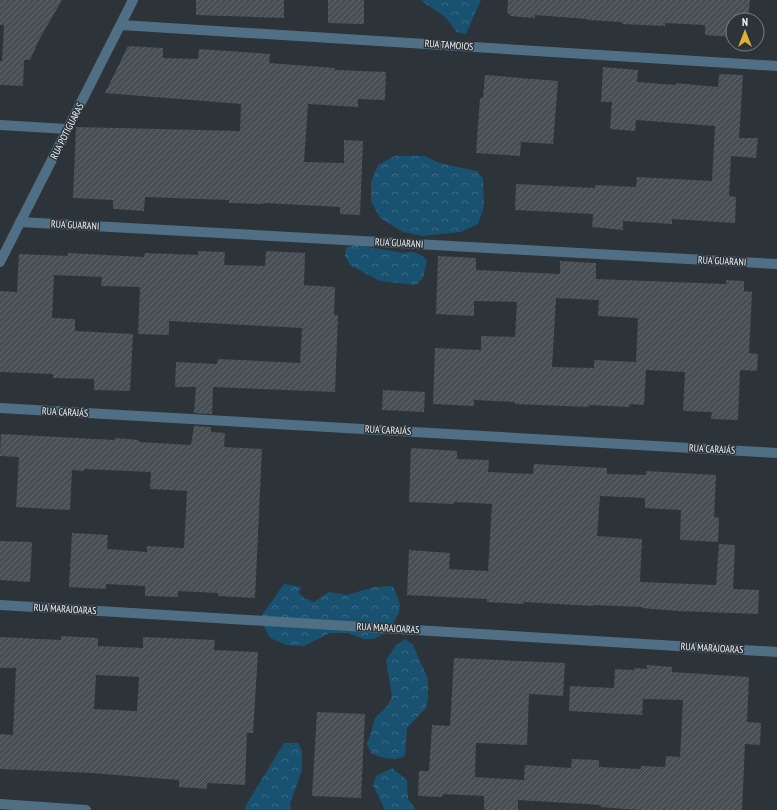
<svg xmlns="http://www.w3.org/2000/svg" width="777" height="810" font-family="'PT Sans Narrow',sans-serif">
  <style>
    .forest { fill: url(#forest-crowns) }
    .building { fill: url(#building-hatch); fill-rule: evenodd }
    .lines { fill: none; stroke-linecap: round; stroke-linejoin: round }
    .street { stroke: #516f84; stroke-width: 10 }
    .labels { text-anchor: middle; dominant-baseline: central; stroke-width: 3; stroke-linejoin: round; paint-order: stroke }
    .street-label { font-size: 10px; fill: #f0f5f8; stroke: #2c3339 }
  </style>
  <defs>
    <pattern id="forest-crowns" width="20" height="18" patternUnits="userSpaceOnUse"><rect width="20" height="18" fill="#195171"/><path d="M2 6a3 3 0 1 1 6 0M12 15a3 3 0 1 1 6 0" fill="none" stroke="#3b6b86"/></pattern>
    <pattern id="building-hatch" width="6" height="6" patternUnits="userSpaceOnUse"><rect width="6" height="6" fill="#474f55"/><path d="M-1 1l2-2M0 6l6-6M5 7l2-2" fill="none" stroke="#62696e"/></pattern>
  </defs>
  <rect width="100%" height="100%" fill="#2c3339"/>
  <path class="forest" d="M422,0H481L466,34L457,32L445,17L423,2Z
    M395,156H425L439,163L477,171L483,178L484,207L478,224L461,232L422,236L403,232L380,218L371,201V182L378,165Z
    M356,245L404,253C413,250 420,254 427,260L423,278L416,285L380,281L350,265L345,256L346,247Z
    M284,584L302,587L298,592L304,598L314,602L329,592L347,595L374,587L393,586L400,604L399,612L391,629L374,639H364L347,633H330L304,646L287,645L270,638L262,623V615Z
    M405,639L413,645L428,679V699L426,708L407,728L405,756C393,762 384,758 372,754L367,745L375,718L388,705L392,696L386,660L396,645Z
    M284,743H298L302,751V770L290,804L291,810H245L246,805Z
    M392,768L407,780L408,799L416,810H385L373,785L376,776Z"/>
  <path class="building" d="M0,0H62L40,38L30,60H24L23,86L0,85V61H2L4,25H0Z
    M196,0H284V18L196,15Z
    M328,0H364V24L328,23Z
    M508,0H750L748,20H733L732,37L705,35V25L665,23V26L622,24V22L587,20V19L535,15V18L510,16V14L507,13Z
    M128,46L163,48V58L198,59L199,49L270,54L269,63L335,68V70L386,72L385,100L358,99V107L308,104L304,162L344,163V140L363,141L360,215L340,214V207L264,203V204L229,203V200L145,197L144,211L113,209V200L73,198L76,127L240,131L241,104L105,93Z
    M603,67L638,70L637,82L676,85V83L718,87L719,74L743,75L739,138H758L756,158L731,156L729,196L736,197L735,223L672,219V224L623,221V230L592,227L593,214L515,210L516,184L595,188V185L636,187L637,177L712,181L715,126L636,120L635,131L610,129L612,102H601Z
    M485,75L558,81L553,144L521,142L520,156L476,153L480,98H483Z
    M198,251L225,252L224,265L265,266L266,251L305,253L304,285L335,287L334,315H338L335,392L213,387L212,414L194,413L196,387H175L176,362L217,364L218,359L300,363L302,328L169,321V335L138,334L140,287L101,286L102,277L54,275L52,318L75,319V331L133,334L130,391L94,390V379L53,378V374L0,372V291L17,292L19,254L68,256V253L144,257L145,253L198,255Z
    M438,256L476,258V270L560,274V261L596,263V279L726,284V280L744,281V291L752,292L749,353L758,354L757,371L740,370L738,420L711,419L712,412L683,411L685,372L646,370L644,405L630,404L629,407L589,405V407L515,404V402L474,400V406L433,404L435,348L481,350V336L515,337L517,302L474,301V316L436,314ZM556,298L599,300L598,316L638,318L636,362L594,360V368L552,367Z
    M383,390L425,392L424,412L382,410Z
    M194,426L211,427V432L225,433L224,447L262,449L255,598L218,596V593L178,591V597L145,596V586L106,584V589L69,587L72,533L108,535L107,549L147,552V546L184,548L187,491L150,489L151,472L84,469V471L72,470L70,510L16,507L19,457L0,456L1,434L115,440V438L139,440V442L191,445Z
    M411,448L457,451V459L489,460L488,472L533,474L534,464L607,468V474L646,475V471L716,475L714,517L719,518L718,542L680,540L681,510L645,508V498L600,496L597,536L642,539L640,582L716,585L719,544L735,545L733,589L759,590L758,614L677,611L642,608V607L593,605V606L524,602V604L487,602V599L407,595L409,550L450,553L449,569L488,571L492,504L454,502V504L409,502Z
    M0,541L32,542L30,582L0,580Z
    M61,636L98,638V646L143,648V637L215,640L214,650L258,652L253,733H247L245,785L207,783V789L179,787V780L92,773L0,769V734L13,735L16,668H0V637L61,640ZM96,675L139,677L137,711L94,709Z
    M454,658L565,663L563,696L529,694L527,745L476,743L475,777L524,780L525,765L571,768L572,759L599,760V767L641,769V766L665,767L666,756L680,757L683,700L643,699L642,715L569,711L570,686L614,688L615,669L634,670V668L647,669V665L672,667V672L749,677L747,722L761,723L760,745L745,744L742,810H639L600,807L601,805L518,800V810H484V796L443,794L442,797L418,796L419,771H429L432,725L450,726Z
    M317,712L365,714L361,798L312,796Z"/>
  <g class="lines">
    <path class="street" d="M121,25L777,66
      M0,125L67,129
      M20,222L777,264
      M0,262L133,0
      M0,408L777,453
      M0,605L777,652
      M0,804L86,810"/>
  </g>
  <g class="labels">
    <g class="street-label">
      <text transform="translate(449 45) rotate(4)">RUA TAMOIOS</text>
      <text transform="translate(67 131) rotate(-63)">RUA POTIGUARAS</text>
      <text transform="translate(75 225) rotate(3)">RUA GUARANI</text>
      <text transform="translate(399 243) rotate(3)">RUA GUARANI</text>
      <text transform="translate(722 261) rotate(3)">RUA GUARANI</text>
      <text transform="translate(65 412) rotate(3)">RUA CARAJÁS</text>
      <text transform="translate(388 430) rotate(3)">RUA CARAJÁS</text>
      <text transform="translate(712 449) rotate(3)">RUA CARAJÁS</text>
      <text transform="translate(65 609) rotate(3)">RUA MARAJOARAS</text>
      <text transform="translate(388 628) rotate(3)">RUA MARAJOARAS</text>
      <text transform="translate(712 648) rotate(3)">RUA MARAJOARAS</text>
    </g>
  </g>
  <g transform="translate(745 32)"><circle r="19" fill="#2c3339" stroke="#7a8185"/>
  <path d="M0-3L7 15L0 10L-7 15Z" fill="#ddb233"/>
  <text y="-6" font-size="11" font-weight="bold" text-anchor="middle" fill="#f0f5f8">N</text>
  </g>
</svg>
